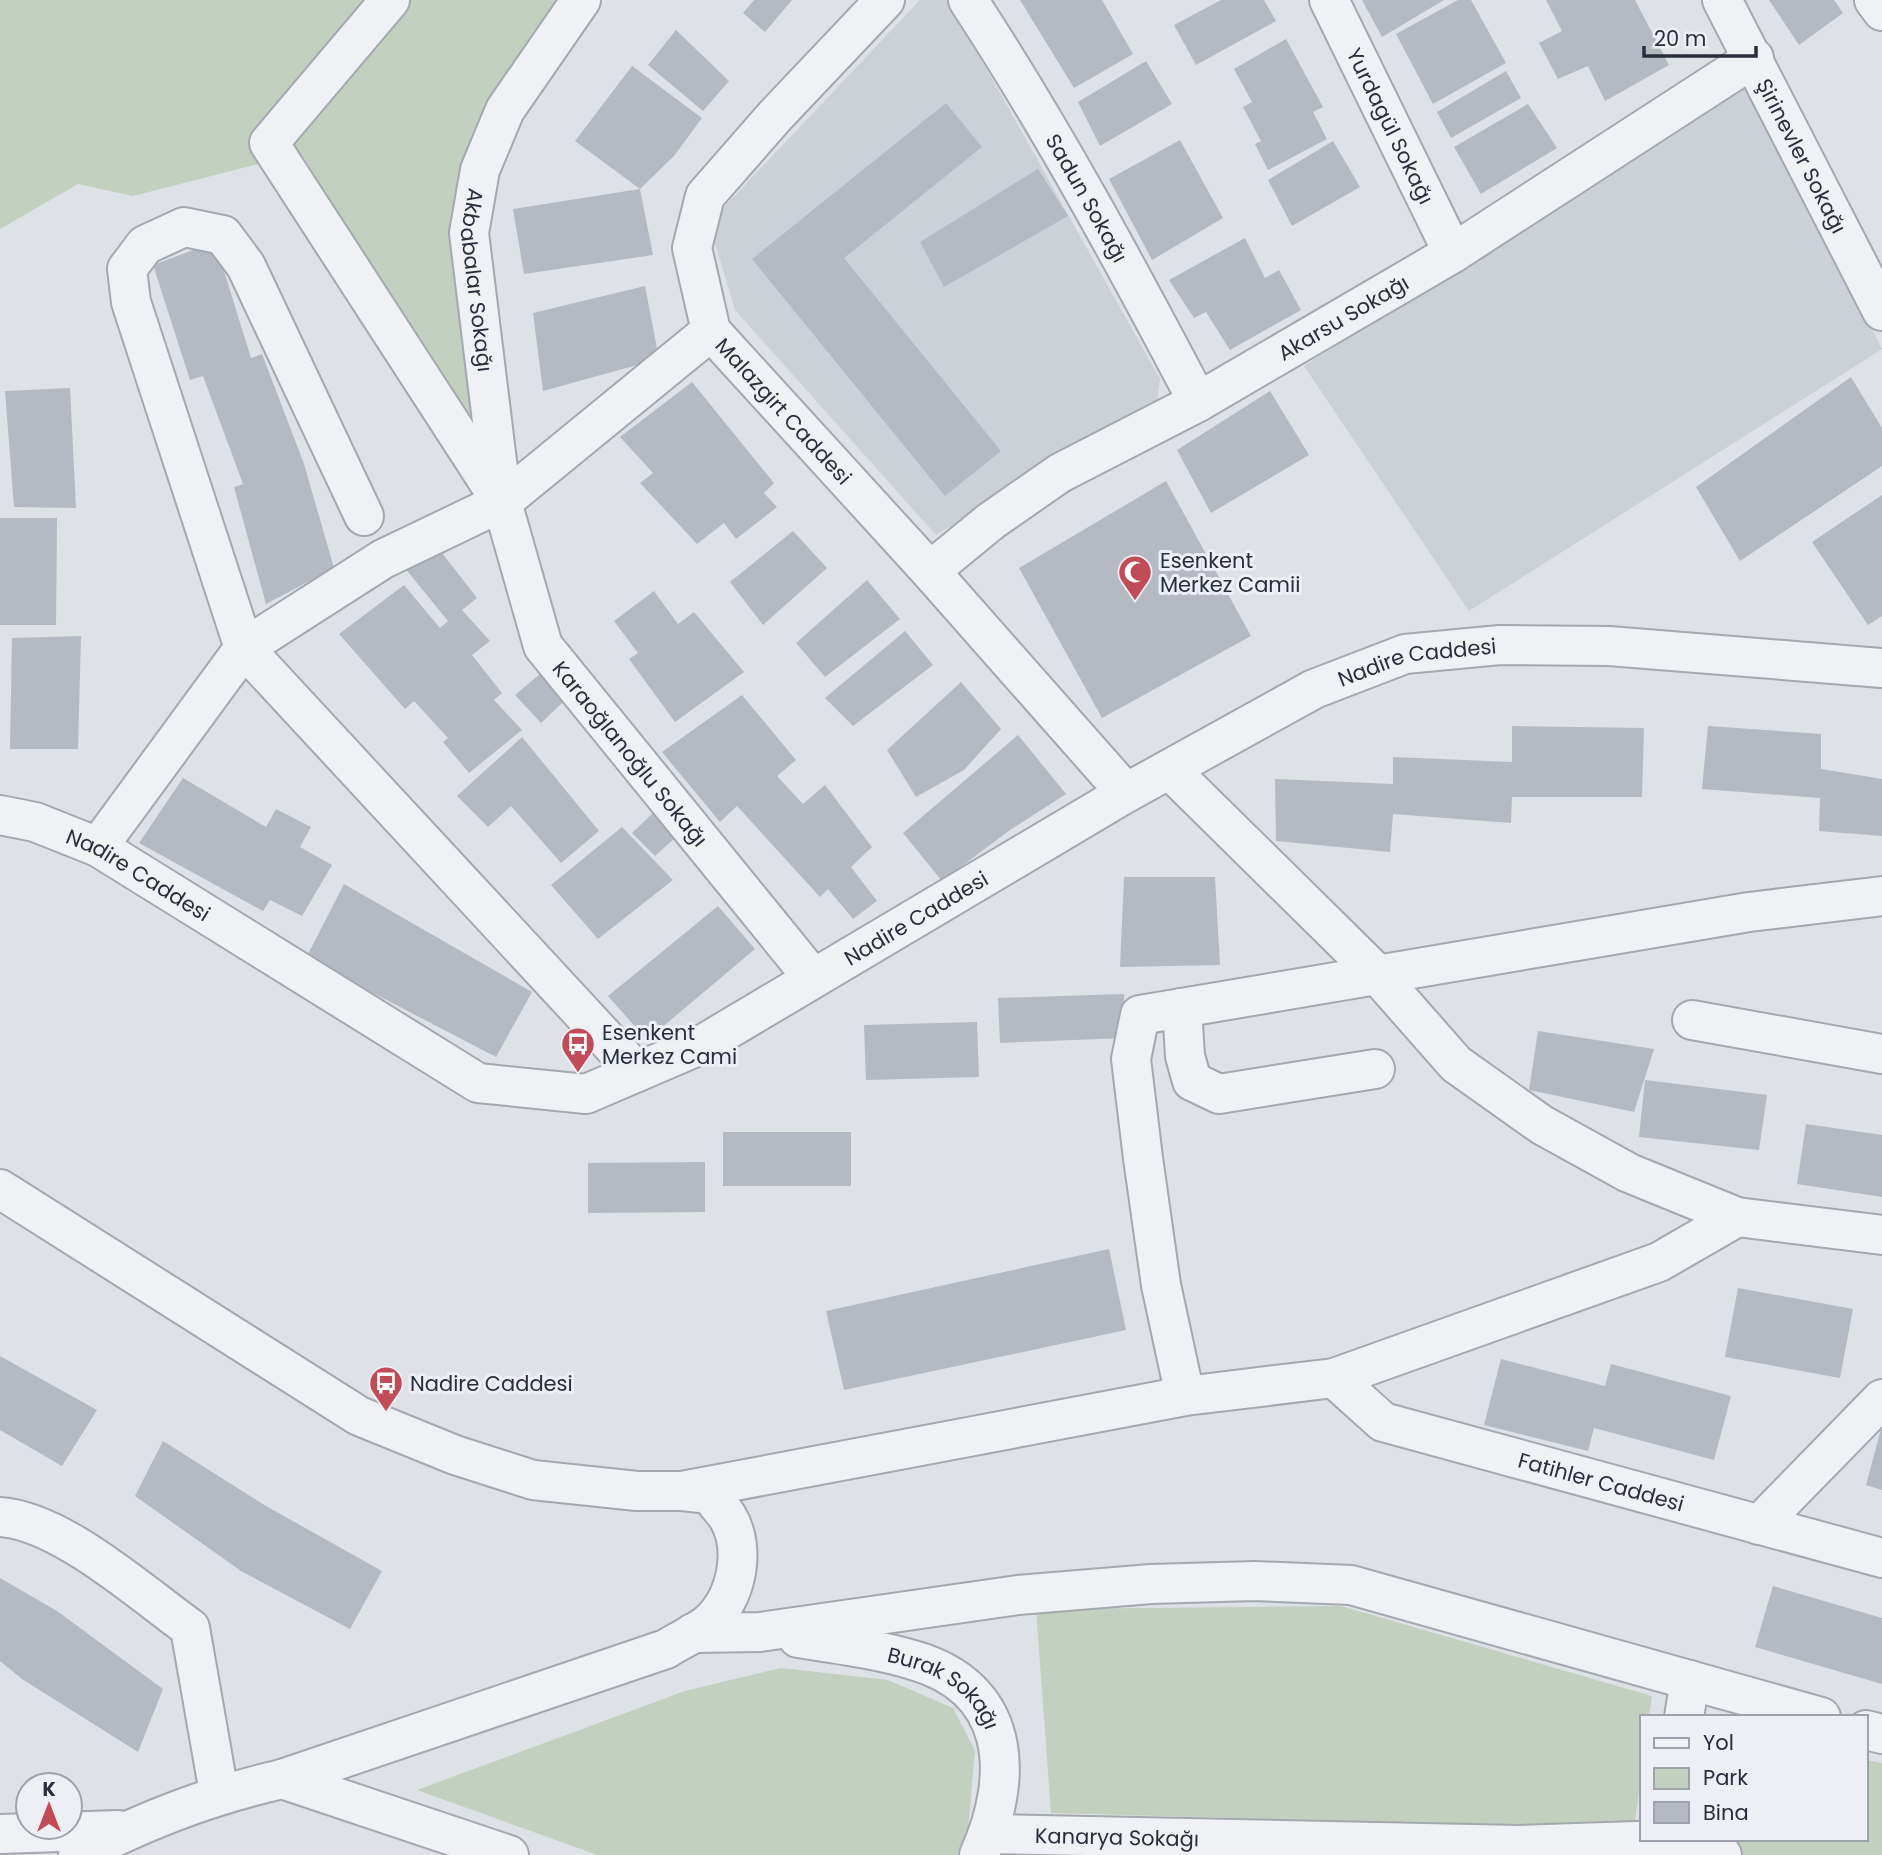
<svg xmlns="http://www.w3.org/2000/svg" width="1882" height="1855" font-family="Poppins,sans-serif">
  <style>
    .built { fill: #ccd0d7 }
    .green { fill: #c3cfbf }
    .building { fill: #b5bac2 }
    .lines { fill: none; stroke-linecap: round; stroke-linejoin: round }
    .minor-casing { stroke: #a4a8af; stroke-width: 42 }
    .minor { stroke: #f0f1f5; stroke-width: 38 }
    .labels { text-anchor: middle; dominant-baseline: central; stroke-width: 6; stroke-linejoin: round; paint-order: stroke }
    .street-label { font-size: 21px; fill: #282e3b; stroke: #edeff4 }
    .poi-label { font-size: 21px; fill: #282e3b; stroke: #edeff4; text-anchor: start }
  </style>
  <rect width="100%" height="100%" fill="#dee1e6"/>
  <path class="built" d="M920,0H948L1160,379L1157,404L936,535L735,310L709,223Z
    M1746,79L1882,349L1469,611L1304,366Z"/>
  <path class="green" d="M0,0H572L470,167L450,244L491,454L301,153L133,196L78,184L0,229Z
    M1341,1606L1652,1696L1649,1717H1642V1767L1634,1829L1051,1813L1036,1609Z
    M781,1668L888,1680L953,1708L975,1751L968,1828L957,1855H597L417,1790L685,1691Z
    M1866,1760L1882,1763V1855H1680L1683,1839H1866Z"/>
  <path class="building" d="M754,0H792L765,32L743,13Z
    M1020,0H1102L1133,54L1074,88Z
    M1221,0H1264L1276,21L1196,65L1174,25Z
    M1362,0H1444L1382,37Z
    M1458,0H1471L1506,63L1433,104L1396,34Z
    M1546,0H1635L1669,65L1605,101L1588,66L1558,79L1539,43L1562,31Z
    M1769,0H1834L1843,13L1799,45Z
    M676,30L729,81L703,111L648,65Z
    M1286,39L1323,107L1313,112L1327,139L1268,170L1255,144L1261,141L1243,107L1252,102L1234,69Z
    M1146,61L1172,104L1100,146L1078,102Z
    M632,66L702,118L674,156L640,189L575,141Z
    M1506,71L1521,98L1451,138L1437,112Z
    M946,103L982,147L844,258L1001,451L945,496L752,259Z
    M1528,104L1557,148L1481,194L1454,147Z
    M1180,140L1223,218L1152,260L1109,179Z
    M1333,141L1360,187L1292,226L1268,180Z
    M1038,169L1068,216L944,287L920,242Z
    M640,189L653,255L524,274L513,209Z
    M1245,238L1265,278L1279,270L1301,310L1230,350L1206,312L1194,318L1169,280Z
    M215,242L251,358L262,354L304,464L334,568L266,604L234,487L243,484L203,376L190,380L153,265Z
    M645,286L659,359L543,391L533,313Z
    M1851,377L1882,428V466L1740,561L1696,487Z
    M692,382L774,483L764,493L777,507L736,539L724,523L697,544L640,483L653,473L620,437Z
    M70,388L76,508L14,507L5,391Z
    M1270,391L1309,455L1211,513L1177,450Z
    M1166,481L1251,636L1102,718L1019,568Z
    M1882,495V616L1868,625L1812,542Z
    M0,518H57L56,625H0Z
    M793,531L827,568L763,625L730,582Z
    M435,544L477,598L462,610L490,641L472,655L502,693L494,700L522,730L469,773L443,742L448,738L414,701L405,709L339,634L404,585L440,628L448,621L404,567Z
    M867,580L900,619L825,677L796,643Z
    M654,591L678,624L694,612L744,672L675,722L629,659L638,653L614,621Z
    M905,631L933,665L853,726L825,698Z
    M81,636L78,749H10L12,638Z
    M540,674L563,702L541,723L515,695Z
    M961,682L1001,729L964,770L916,797L887,750Z
    M742,695L796,760L777,776L803,804L825,785L872,847L851,867L877,901L853,919L828,889L820,897L737,806L720,822L662,752Z
    M1512,726L1644,728L1642,797H1512L1511,823L1393,814L1390,852L1276,841L1275,779L1393,784V757L1512,762Z
    M1708,726L1821,734V769L1882,779V836L1819,831L1820,798L1702,789Z
    M1018,735L1066,794L1010,830L942,881L903,833Z
    M522,737L599,831L561,863L511,806L488,827L457,796Z
    M183,778L266,827L276,809L311,827L300,847L332,865L302,916L270,900L263,911L139,843Z
    M654,812L675,838L655,856L632,833Z
    M622,827L673,880L598,939L551,885Z
    M1124,877H1215L1220,965L1120,967Z
    M344,884L532,992L496,1057L306,958Z
    M718,906L755,949L647,1040L608,996Z
    M1124,994L1125,1038L1000,1043L998,998Z
    M977,1022L979,1077L866,1080L864,1025Z
    M1538,1031L1654,1049L1634,1112L1529,1090Z
    M1645,1080L1767,1095L1759,1150L1639,1137Z
    M1806,1124L1882,1135V1197L1797,1184Z
    M723,1132H851V1186H723Z
    M705,1162V1212L588,1213V1163Z
    M1109,1249L1126,1330L844,1390L826,1311Z
    M1738,1288L1853,1309L1840,1378L1725,1357Z
    M0,1356L97,1410L62,1466L0,1430Z
    M1501,1359L1605,1386L1611,1364L1731,1396L1714,1460L1594,1428L1588,1451L1484,1425Z
    M1881,1429L1882,1430V1490L1866,1485Z
    M163,1441L266,1506L382,1571L350,1629L241,1571L135,1496Z
    M0,1578L57,1611L163,1689L138,1752L22,1679L0,1661Z
    M1773,1586L1882,1618V1684L1755,1647Z"/>
  <g class="lines">
    <g class="minor-casing">
      <g id="minor">
        <path d="M390,0L269,143L497,495"/>
        <path id="s1" d="M581,0L505,110L480,170L469,233L502,502L543,646L813,978"/>
        <path id="s2" d="M885,0L775,116L705,196L692,248L711,331L930,571L1126,793"/>
        <path id="s3" d="M968,0C1053,130 1126,265 1198,402"/>
        <path id="s4" d="M1329,0L1453,253"/>
        <path id="s5" d="M1722,0L1882,311"/>
        <path d="M1874,0L1882,11"/>
        <path d="M364,516L246,266L223,235L184,227L145,245L127,269L131,302L244,648L637,1072"/>
        <path id="s6" d="M930,571L991,521L1060,473L1198,402L1453,253L1754,58"/>
        <path d="M1170,770L1376,973L1456,1064L1542,1125L1629,1173L1737,1217"/>
        <path id="s7" d="M0,815L35,822L98,847L478,1083L586,1094L705,1043L1126,793L1314,689L1405,654L1500,645L1609,646L1882,668"/>
        <path d="M98,847L244,648L383,559L502,502L711,331"/>
        <path d="M1182,1008L1185,1056L1192,1081L1219,1094L1375,1069"/>
        <path d="M1692,1020L1882,1054"/>
        <path d="M0,1189L359,1416L455,1455L533,1480L637,1491H682L710,1494C715,1502 722,1509 727,1516C747,1548 737,1598 709,1623C697,1633 680,1640 666,1649L282,1779C208,1796 146,1820 78,1855"/>
        <path id="s8" d="M1334,1378L1383,1422L1882,1558"/>
        <path d="M1185,1396L1161,1285L1143,1158L1131,1059L1140,1015L1749,912L1882,896"/>
        <path d="M682,1491L1185,1396L1334,1378L1659,1262L1737,1217L1882,1235"/>
        <path d="M0,1517C61,1521 140,1592 190,1628L219,1793"/>
        <path d="M1759,1525L1882,1399"/>
        <path d="M693,1633L760,1632L1018,1595L1151,1584L1255,1581L1351,1585L1821,1717"/>
        <path id="s9" d="M798,1638C836,1644 876,1649 913,1660C1011,1688 1015,1775 979,1855"/>
        <path d="M1684,1717L1690,1680"/>
        <path d="M1866,1730L1882,1734"/>
        <path d="M282,1779L509,1855"/>
        <path d="M0,1834L118,1830"/>
        <path id="s10" d="M989,1834L1519,1845L1665,1840L1722,1855"/>
      </g>
    </g>
    <use href="#minor" class="minor"/>
  </g>
  <defs>
    <g id="mosque-pin" transform="scale(1.75)"><path d="M0 17L-7.5 6A9.5 9.5 0 1 1 7.5 6Z" fill="#c14c58" stroke="#edeff4"/><path d="M3.5-4.9A6 6 0 1 0 3.5 4.9A5 5 0 1 1 3.5-4.9Z" fill="#fff"/></g>
    <g id="bus-pin" transform="scale(1.75)"><path d="M0 17L-7.5 6A9.5 9.5 0 1 1 7.5 6Z" fill="#c14c58" stroke="#edeff4"/><path d="M-5-6H5V4H4V6H2V4H-2V6H-4V4H-5ZM-3.5-4V0h7V-4ZM-3.5 1.2v1.5H-2V1.2ZM2 1.2v1.5H3.5V1.2Z" fill="#fff"/></g>
  </defs>
  <g fill-rule="evenodd">
    <use href="#mosque-pin" x="1135" y="572"/>
    <use href="#bus-pin" x="578" y="1044"/>
    <use href="#bus-pin" x="386" y="1383"/>
  </g>
  <g class="labels">
    <g class="street-label">
      <text stroke="none"><textPath href="#s4" startOffset="140">Yurdagül Sokağı</textPath></text>
      <text stroke="none"><textPath href="#s5" startOffset="175">Şirinevler Sokağı</textPath></text>
      <text stroke="none"><textPath href="#s3" startOffset="231">Sadun Sokağı</textPath></text>
      <text stroke="none"><textPath href="#s1" startOffset="310">Akbabalar Sokağı</textPath></text>
      <text stroke="none"><textPath href="#s6" startOffset="486">Akarsu Sokağı</textPath></text>
      <text stroke="none"><textPath href="#s2" startOffset="513">Malazgirt Caddesi</textPath></text>
      <text stroke="none"><textPath href="#s7" startOffset="1601">Nadire Caddesi</textPath></text>
      <text stroke="none"><textPath href="#s1" startOffset="822">Karaoğlanoğlu Sokağı</textPath></text>
      <text stroke="none"><textPath href="#s7" startOffset="152">Nadire Caddesi</textPath></text>
      <text stroke="none"><textPath href="#s7" startOffset="1034">Nadire Caddesi</textPath></text>
      <text stroke="none"><textPath href="#s8" startOffset="292">Fatihler Caddesi</textPath></text>
      <text stroke="none"><textPath href="#s9" startOffset="159">Burak Sokağı</textPath></text>
      <text stroke="none"><textPath href="#s10" startOffset="128">Kanarya Sokağı</textPath></text>
    </g>
    <g class="poi-label">
      <text x="1160" y="560">Esenkent<tspan x="1160" dy="24">Merkez Camii</tspan></text>
      <text x="602" y="1032">Esenkent<tspan x="602" dy="24">Merkez Cami</tspan></text>
      <text x="410" y="1383">Nadire Caddesi</text>
    </g>
  </g>
  <rect x="1640" y="1715" width="228" height="126" fill="#edeff4" stroke="#9ea2aa" stroke-width="2"/>
  <rect x="1654" y="1738" width="35" height="10" fill="#f0f1f5" stroke="#9ea2aa" stroke-width="2"/>
  <text x="1703" y="1750" font-size="21" fill="#282e3b">Yol</text>
  <rect x="1654" y="1768" width="35" height="21" fill="#c3cfbf" stroke="#9ea2aa" stroke-width="2"/>
  <text x="1703" y="1785" font-size="21" fill="#282e3b">Park</text>
  <rect x="1654" y="1802" width="35" height="21" fill="#b5bac2" stroke="#9ea2aa" stroke-width="2"/>
  <text x="1703" y="1820" font-size="21" fill="#282e3b">Bina</text>
  <g transform="translate(49 1806)"><circle r="33" fill="#edeff4" stroke="#9ea2aa" stroke-width="2"/>
  <path d="M0-5L12 26L0 18L-12 26Z" fill="#c14c58"/>
  <text y="-10" font-size="19" font-weight="bold" text-anchor="middle" fill="#282e3b">K</text>
  </g>
  <path d="M1644 46v10h112v-10" fill="none" stroke="#282e3b" stroke-width="3.5"/>
  <text x="1654" y="46" font-size="21" fill="#282e3b" stroke="#edeff4" stroke-width="5" paint-order="stroke">20 m</text>
</svg>
